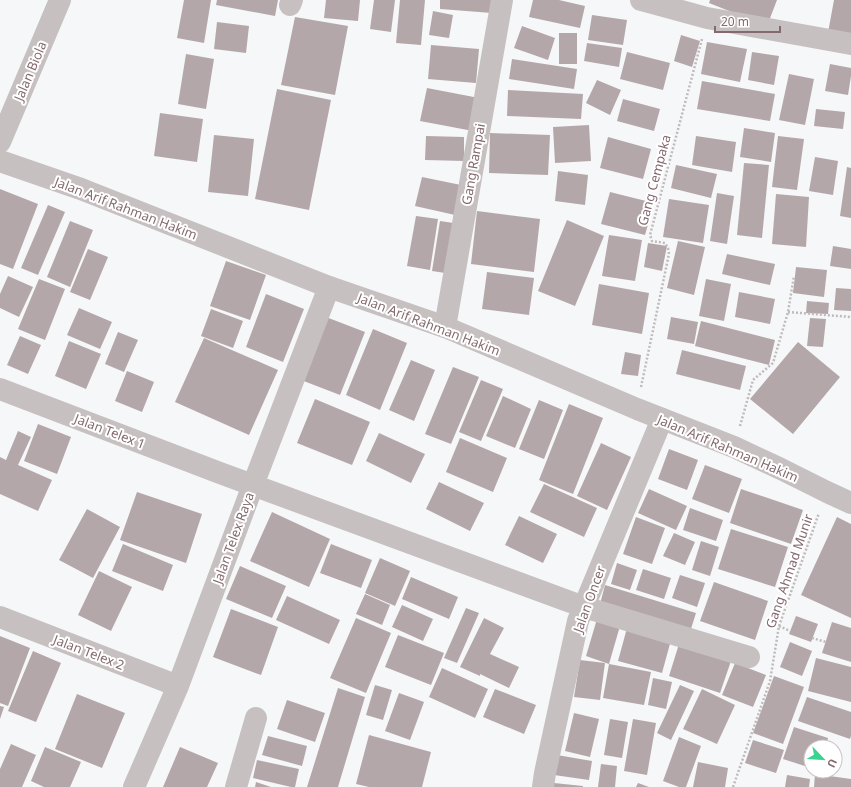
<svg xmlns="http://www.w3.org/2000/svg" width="851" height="787" font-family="'Noto Sans',sans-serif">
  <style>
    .building { fill: #b4a7aa }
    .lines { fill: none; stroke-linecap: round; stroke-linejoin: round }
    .path { stroke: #bfbabb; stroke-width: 2.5; stroke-dasharray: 2 2; stroke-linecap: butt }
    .minor { stroke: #c7c0c1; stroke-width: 22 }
    .tertiary { stroke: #c7c0c1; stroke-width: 22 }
    .labels { text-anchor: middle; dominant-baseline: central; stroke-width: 4; stroke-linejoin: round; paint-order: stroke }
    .street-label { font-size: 13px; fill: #846a70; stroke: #fff }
  </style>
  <rect width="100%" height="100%" fill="#f6f7f8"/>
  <path class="building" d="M184,0H211L204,43L177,38Z
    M217,0H278L275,16L216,5Z
    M326,0H360L358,21L324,18Z
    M374,0H395L391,32L370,29Z
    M400,0H425L421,45L396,43Z
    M440,0H493L492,13L440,9Z
    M533,0H559L585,6L580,28L529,17Z
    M710,0H777L767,26L709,3Z
    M834,0H851V42L827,38Z
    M433,11L453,15L449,38L429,35Z
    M592,15L627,20L623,45L588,40Z
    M295,17L348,26L335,95L281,85Z
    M217,22L249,26L246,53L214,49Z
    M522,26L555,38L548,60L514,48Z
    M559,33H577V64H559Z
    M681,35L700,41L692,67L674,61Z
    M707,42L747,49L740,82L701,74Z
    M587,43L622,48L619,67L584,61Z
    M431,45L479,49L476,83L428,79Z
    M627,52L670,63L663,90L620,79Z
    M752,52L779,56L774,85L748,80Z
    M186,54L214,59L206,109L178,104Z
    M512,59L577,69L574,89L509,79Z
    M830,64L851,68V76L848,95L825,91Z
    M789,74L814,79L805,125L779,120Z
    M597,80L621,90L610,115L586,103Z
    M702,81L775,94L770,121L697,109Z
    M427,88L479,98L473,131L420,121Z
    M277,89L331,100L309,210L255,199Z
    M508,90L583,94L581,119L507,116Z
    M623,99L660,109L654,131L617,121Z
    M816,109L845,112L843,129L814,126Z
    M160,113L203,119L197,162L154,156Z
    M589,125L591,161L555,163L553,127Z
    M744,128L775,133L771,162L740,157Z
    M490,133L550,135L548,175L489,173Z
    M214,135L254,139L248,196L208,192Z
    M426,136L464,137V161L425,160Z
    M696,136L736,142L732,172L692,165Z
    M778,136L804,139L797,190L772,187Z
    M608,137L651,149L643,179L600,168Z
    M815,157L838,161L833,195L809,191Z
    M744,163L769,165L762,238L737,235Z
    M676,165L717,174L711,198L671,188Z
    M847,167L851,168V218L840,216Z
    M558,171L588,175L585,205L555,201Z
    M422,177L461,185L455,215L415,206Z
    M0,189L38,204L13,269L0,264Z
    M610,192L654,203L645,235L601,224Z
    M717,193L734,196L727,244L710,241Z
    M776,194L809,197L806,247L772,244Z
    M669,199L709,205L703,243L663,237Z
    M48,205L65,212L38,275L21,268Z
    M477,211L540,219L534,272L471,264Z
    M416,216L438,219L430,270L407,266Z
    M567,220L604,236L575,306L538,291Z
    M70,221L93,230L70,287L47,277Z
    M440,221L460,224L452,274L432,271Z
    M609,235L642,240L635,281L602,276Z
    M678,241L705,247L694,295L667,288Z
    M648,243L667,246L662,271L644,267Z
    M833,246L851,249V269L830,266Z
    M88,249L108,257L90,300L70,292Z
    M727,254L775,264L770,285L722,274Z
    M226,261L266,275L250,320L210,306Z
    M796,267L827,270L824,297L793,293Z
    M487,272L534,278L529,315L482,309Z
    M8,276L33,287L19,317L0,308V294Z
    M39,279L65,289L45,340L18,329Z
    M706,279L731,284L724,321L699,316Z
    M599,284L649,293L642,334L592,325Z
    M836,288L851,289V311L834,310Z
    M739,292L775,299L770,324L735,317Z
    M266,294L304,309L283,362L246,347Z
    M807,301L829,303L828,314L806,313Z
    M79,308L112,322L100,349L67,335Z
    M211,309L243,321L233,348L201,336Z
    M326,317L365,332L340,395L301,380Z
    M671,317L698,322L694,344L667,339Z
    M810,318L826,319L823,347L807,346Z
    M701,321L775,340L769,365L695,346Z
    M373,329L407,343L380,410L346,395Z
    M118,332L138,340L124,372L105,364Z
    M20,336L41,345L28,374L7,365Z
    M204,338L278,370L249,435L175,402Z
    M69,341L101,354L86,389L55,376Z
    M798,342L840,377L793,434L750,399Z
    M682,350L746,366L740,390L676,374Z
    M625,352L641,355L638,376L621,374Z
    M411,360L435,370L414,421L389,410Z
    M453,367L479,377L451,444L425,434Z
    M127,371L154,382L142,412L115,401Z
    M481,380L503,389L481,441L459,432Z
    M503,396L531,409L515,448L486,436Z
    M315,399L370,422L352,465L297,443Z
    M539,400L563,410L544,459L519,449Z
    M569,404L603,418L573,494L539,480Z
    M38,424L71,437L57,474L24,461Z
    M18,431L31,437L18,465L52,480L38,511L0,494V457L6,460Z
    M379,433L425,454L411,483L366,461Z
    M460,438L507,458L493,492L446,472Z
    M601,443L631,457L607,510L577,496Z
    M669,449L698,460L687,490L658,479Z
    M705,465L742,479L729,513L692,499Z
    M439,482L484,503L470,531L426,509Z
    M544,484L597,508L584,537L530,512Z
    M649,489L687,506L676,530L638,513Z
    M741,489L803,510L791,544L730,523Z
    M137,492L202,514L186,563L120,540Z
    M690,508L723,520L716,541L683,530Z
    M87,509L120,527L93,578L59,560Z
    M272,512L330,539L309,587L250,561Z
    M519,516L557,534L543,563L505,545Z
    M636,517L665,528L652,564L623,554Z
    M837,517L851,524V618L801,595Z
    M731,529L788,547L775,587L718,569Z
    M674,533L695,542L685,565L663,556Z
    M701,541L719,547L710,576L692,570Z
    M123,544L173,565L163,591L112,571Z
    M331,544L372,560L361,588L320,573Z
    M380,558L410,571L395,606L365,593Z
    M617,563L637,570L630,590L611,584Z
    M240,566L286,586L272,618L226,599Z
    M643,569L671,578L664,599L636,590Z
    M99,571L132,587L111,631L78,615Z
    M680,575L705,583L697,607L672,598Z
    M411,577L458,597L449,619L402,599Z
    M714,582L768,601L755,640L700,621Z
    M605,585L696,613L690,632L600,604Z
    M365,594L390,605L382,625L356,614Z
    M287,596L340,620L329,644L276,620Z
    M402,605L433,619L423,641L392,627Z
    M466,608L479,613L457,663L444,658Z
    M231,609L278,627L261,675L213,657Z
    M796,616L818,624L811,642L789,634Z
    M356,618L391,633L366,693L330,678Z
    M484,618L504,628L490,654L519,667L509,688L480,674V676L460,667Z
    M597,619L620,626L609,664L651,672L644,705L603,698L609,664L586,656Z
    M832,622L851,628V662L822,653Z
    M627,628L671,640L662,673L618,661Z
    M398,635L444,653L431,685L385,667Z
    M0,636L30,648L8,706L0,703Z
    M790,642L812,651L802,676L780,667Z
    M679,644L731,661L720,693L669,676Z
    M33,651L61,663L36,722L8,711Z
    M816,658L851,667V702L808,691Z
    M580,660L605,663L600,700L574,697Z
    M735,663L766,675L753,707L722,695Z
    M442,668L488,689L475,718L429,697Z
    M774,676L804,687L783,744L753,733Z
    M653,678L672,682L666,709L648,705Z
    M375,685L392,690L383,720L366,715Z
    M680,685L694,691L671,740L657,733Z
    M338,688L365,697L338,787H307Z
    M495,689L536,705L524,734L483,717Z
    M702,689L735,705L717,744L683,729Z
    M399,693L424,702L410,740L385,731Z
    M77,694L125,713L102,768L55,749Z
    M807,697L851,712V736L850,739L798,721Z
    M287,700L325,713L315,742L277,729Z
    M0,706L4,707L0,719Z
    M574,713L599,719L590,757L565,751Z
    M610,719L628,722L622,758L604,755Z
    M633,719L656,723L647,775L624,771Z
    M794,727L828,738L826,747H811V768L783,759Z
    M369,735L431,752L422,787H369L356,784Z
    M268,736L307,746L302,766L262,755Z
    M679,737L701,746L686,787H679L663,781Z
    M753,740L784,750L776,773L745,763Z
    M11,744L36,755L22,787H0V769Z
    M45,747L81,762L70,787H44L31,781Z
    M180,747L218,763L207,787H163Z
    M557,755L592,761L589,780L554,775Z
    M257,760L299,769L295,787H291L253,778Z
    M698,762L728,768L725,787H693Z
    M601,764L617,766L615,787H598Z
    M815,774L851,779V787H814Z
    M787,775L810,779L809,787H785Z
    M256,782L271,787H255Z
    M554,783L583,786V787H553Z
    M638,783L649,787H636Z"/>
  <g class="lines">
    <path class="path" d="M788,312L851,317
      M641,387L669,254L668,248L665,243L652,241L650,235L702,39
      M740,426L753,380L773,363L788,312L794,276
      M779,626L790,631
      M812,638L826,642
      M733,787L770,681L779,626L819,513"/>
    <path class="minor" d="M641,0L707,18L851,44
      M290,5L292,0
      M0,142L60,0
      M445,327L502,0
      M0,389L220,473L584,607L749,657
      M0,617L178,686
      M134,787L178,686L253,485L329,287
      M236,787L256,718
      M543,787L545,773L578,621L662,419"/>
    <path class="tertiary" d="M0,161L81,189L329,287L445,327L637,409L734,447L781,469L827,492L851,503"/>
  </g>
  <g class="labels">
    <g class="street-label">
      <text transform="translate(30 71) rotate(-67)">Jalan Biola</text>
      <text transform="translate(473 164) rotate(-80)">Gang Rampai</text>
      <text transform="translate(654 180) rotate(-75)">Gang Cempaka</text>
      <text transform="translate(126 208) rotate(21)">Jalan Arif Rahman Hakim</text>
      <text transform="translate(429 324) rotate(21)">Jalan Arif Rahman Hakim</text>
      <text transform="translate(110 431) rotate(21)">Jalan Telex 1</text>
      <text transform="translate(728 448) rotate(23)">Jalan Arif Rahman Hakim</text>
      <text transform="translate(233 538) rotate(-70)">Jalan Telex Raya</text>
      <text transform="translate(789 571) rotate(-71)">Gang Ahmad Munir</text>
      <text transform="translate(589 599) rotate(-70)">Jalan Oncer</text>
      <text transform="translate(89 652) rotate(21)">Jalan Telex 2</text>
    </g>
  </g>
  <g transform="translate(823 759) rotate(115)"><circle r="19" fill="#ffffff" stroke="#cec3c6"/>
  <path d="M0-3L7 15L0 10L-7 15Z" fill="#3ad490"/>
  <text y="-6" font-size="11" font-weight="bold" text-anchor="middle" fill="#846a70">U</text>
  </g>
  <path d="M715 26v6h65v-6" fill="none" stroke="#846a70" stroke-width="2"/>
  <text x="721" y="26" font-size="12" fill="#846a70" stroke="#ffffff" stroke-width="3" paint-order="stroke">20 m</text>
</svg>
